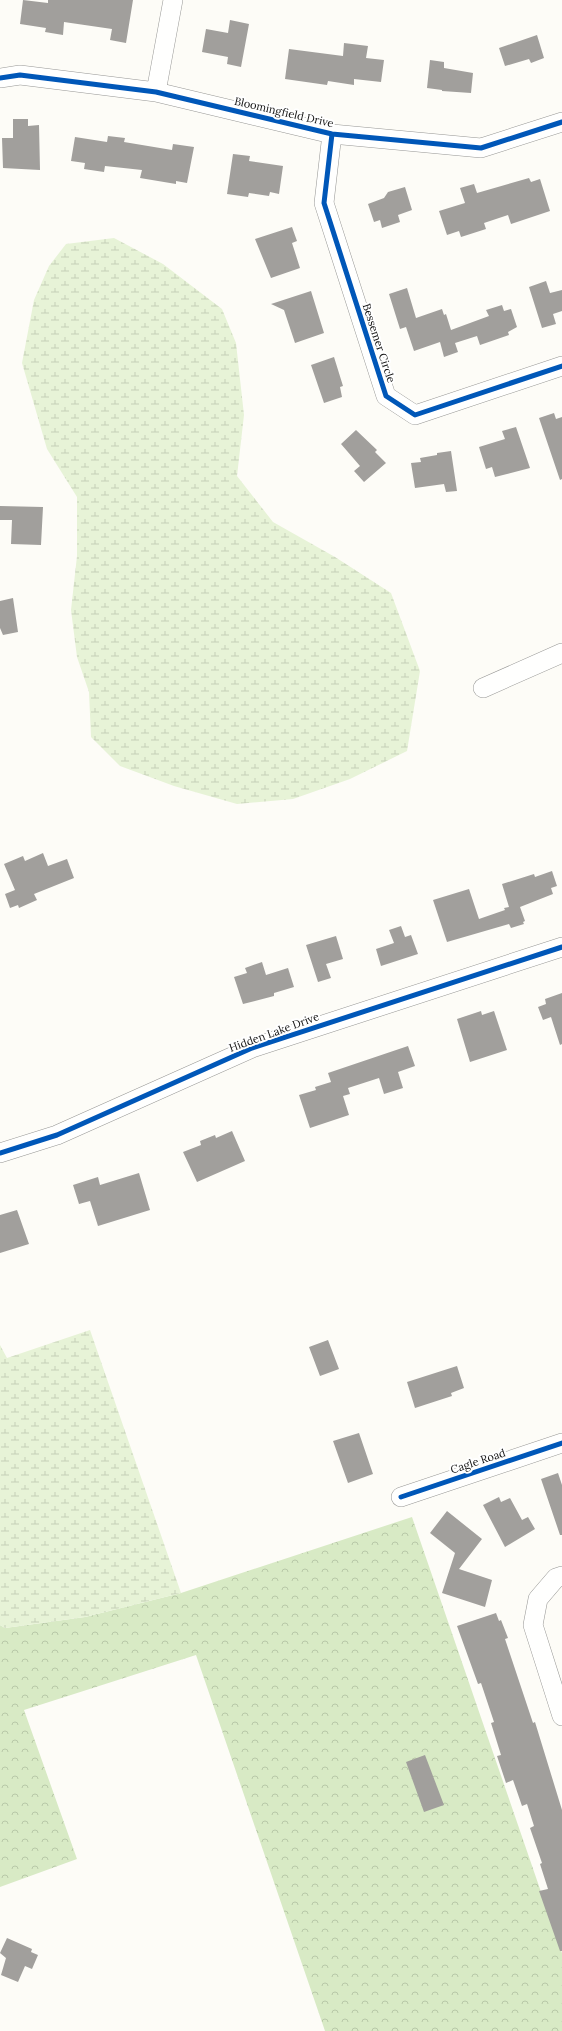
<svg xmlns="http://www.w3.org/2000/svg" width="562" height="2031" font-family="Lora,serif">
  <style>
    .forest { fill: url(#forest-crowns) }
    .wetland { fill: url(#wetland-marsh) }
    .building { fill: #a19f9c }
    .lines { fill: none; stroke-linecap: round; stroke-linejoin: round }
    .minor-casing { stroke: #979795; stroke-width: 20 }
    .minor { stroke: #fffffe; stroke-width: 19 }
    .cycleway-casing { stroke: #fff; stroke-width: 8 }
    .cycleway { stroke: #0057b8; stroke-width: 5 }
    .labels { text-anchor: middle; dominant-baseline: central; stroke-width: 4; stroke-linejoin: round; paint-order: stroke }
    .street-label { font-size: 11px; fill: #111; stroke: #fff }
  </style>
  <defs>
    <pattern id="forest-crowns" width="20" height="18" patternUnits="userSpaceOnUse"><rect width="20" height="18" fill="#d8eac5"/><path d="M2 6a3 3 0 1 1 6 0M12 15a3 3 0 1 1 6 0" fill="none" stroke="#b8c8a8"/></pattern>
    <pattern id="wetland-marsh" width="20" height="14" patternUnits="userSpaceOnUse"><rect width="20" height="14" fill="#e7f3d7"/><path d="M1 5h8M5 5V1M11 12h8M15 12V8" fill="none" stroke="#c5cfb8"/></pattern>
  </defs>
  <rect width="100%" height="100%" fill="#fdfcf7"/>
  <path class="forest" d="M412,1517L562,1953V2031H325L196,1655L24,1710L77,1859L0,1887V1625L5,1628L85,1617L181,1593Z"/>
  <path class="wetland" d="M114,238L163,264L222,309L236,343L244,415L237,476L273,522L335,557L391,593L420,671L407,751L350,779L293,799L237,804L174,786L120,766L91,737L89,692L77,657L71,610L77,556V497L47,449L22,363L34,300L49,266L66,244Z
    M90,1330L181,1593L85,1617L5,1628L0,1625V1345L7,1358Z"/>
  <path class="building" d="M23,0L48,3V0H133L126,43L110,40L112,29L64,22L63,35L45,32L46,28L20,24Z
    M230,20L249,24L241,67L227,64L228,57L202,52L206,29L228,33Z
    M537,35L544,58L531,63L529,59L505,66L499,48Z
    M344,43L368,46L366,58L384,60L381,82L354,79V85L328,81L327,85L285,79L289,49L343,56Z
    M430,60L444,62V68L473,73L471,93L442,91V90L427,88Z
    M13,119H28V126L39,125L40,170L3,168L2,138H13Z
    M108,136L125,138L124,142L172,150L173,144L194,147L187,183L176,181V184L140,178L142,170L105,166L104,172L84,169L85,163L71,161L75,137L107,142Z
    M233,154L250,156L249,161L283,166L279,194L270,192L269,196L249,193L248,197L227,194Z
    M529,178L531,182L540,179L550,211L511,224L508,215L484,223L486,229L461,237L459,231L447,235L439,211L465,203L460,188L474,184L477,193Z
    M405,187L412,210L398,215L400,222L382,228L380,220L374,222L368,204L384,198L388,192Z
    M292,227L297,241L292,243L300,268L271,278L255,239Z
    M546,281L550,293L562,290V311L553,314L556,324L542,328L529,287Z
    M407,288L416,318L442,309L444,315L446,314L451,330L489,316L486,310L502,305L504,311L511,309L517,327L508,332L509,335L480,345L477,336L455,343L458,352L444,357L440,342L414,351L406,327L400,329L389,294Z
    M311,291L324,333L295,343L284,310L271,304Z
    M334,357L343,386L340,387L342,397L324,403L311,365Z
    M554,413L556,419L562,417V479L560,480L539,418Z
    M516,427L530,468L495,477L492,467L486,469L479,447L505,439L502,431Z
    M356,430L377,450L375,452L386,463L364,482L354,471L360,466L341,444Z
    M451,451L457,491L446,492L444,484L415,488L411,463L421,462L420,458L437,455V453Z
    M0,506L43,507L41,545L11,544L12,520H0Z
    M13,598L18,632L3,635L0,628V601Z
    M43,853L48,866L67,859L74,878L34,894L37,900L19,908L18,905L10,908L5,894L15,890L4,864L23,856L25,861Z
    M552,871L557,886L551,888L553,894L520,907L525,921L523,922L524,924L511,928L509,924L447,942L433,900L469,889L479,919L505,910L504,908L509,907L502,884L534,874L535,877Z
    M401,926L405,937L411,935L418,954L381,966L376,949L394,943L389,930Z
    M336,936L343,959L326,964L331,978L318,982L306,945Z
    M262,962L266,975L288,968L294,987L274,993V996L243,1004L234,977L247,973L245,968Z
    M562,993V1044L560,1045L551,1017L543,1020L538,1007L546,1004L545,999Z
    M481,1011L482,1015L494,1011L507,1050L470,1062L457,1019Z
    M408,1046L415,1066L398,1072L403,1088L384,1094L379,1078L348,1088L350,1094L343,1096L349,1115L310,1128L299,1095L316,1090L315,1087L331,1082L328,1073Z
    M232,1131L245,1161L197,1182L183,1152L201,1145L200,1141L215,1135L216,1138Z
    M139,1173L150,1210L98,1226L90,1201L79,1204L73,1185L98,1177L100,1185Z
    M17,1210L29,1244L0,1253V1215Z
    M328,1340L339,1369L320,1376L309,1347Z
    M457,1366L464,1388L451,1393L452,1396L415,1408L407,1382Z
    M359,1433L373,1474L348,1483L333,1441Z
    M558,1473L562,1485V1535H560L541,1479Z
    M499,1497L501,1502L510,1498L522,1520L528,1517L535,1529L505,1547L483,1505Z
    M447,1511L482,1539L459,1569L492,1580L485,1607L442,1593L455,1553L430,1533Z
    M496,1613L499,1621L501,1620L508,1638L505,1639L533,1723L535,1722L562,1810V1951H560L539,1891L548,1889L540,1864L542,1863L530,1828L534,1826L527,1804L522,1806L513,1780L506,1783L497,1756L501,1755L491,1723L494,1722L481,1683L478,1684L457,1626Z
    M425,1755L444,1805L424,1812L406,1762Z
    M7,1938L32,1949L31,1952L38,1955L32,1969L25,1966L18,1982L1,1975L6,1958L0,1953Z"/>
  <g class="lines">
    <g class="minor-casing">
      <path id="minor" d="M0,78L20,75L156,92L332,134L481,148L562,122
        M156,92L173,0
        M332,134L324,203L386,396L415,415L562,366
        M483,688L562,653
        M0,1153L57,1135L252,1048L562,947
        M401,1497L562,1443
        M562,1576L556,1578L538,1599L533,1625L562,1716"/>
    </g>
    <use href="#minor" class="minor"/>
    <g class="cycleway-casing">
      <path id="cycleway" d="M0,78L20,75L156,92L332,134L481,148L562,122
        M332,134L324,203L386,396L415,415L562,366
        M0,1153L57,1135L252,1048L562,947
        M401,1497L562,1443"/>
    </g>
    <use href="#cycleway" class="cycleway"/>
  </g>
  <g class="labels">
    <g class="street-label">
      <text transform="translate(284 112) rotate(13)">Bloomingfield Drive</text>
      <text transform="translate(379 343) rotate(72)">Bessemer Circle</text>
      <text transform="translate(274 1032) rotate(-20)">Hidden Lake Drive</text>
      <text transform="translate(478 1461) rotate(-18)">Cagle Road</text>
    </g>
  </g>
</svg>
